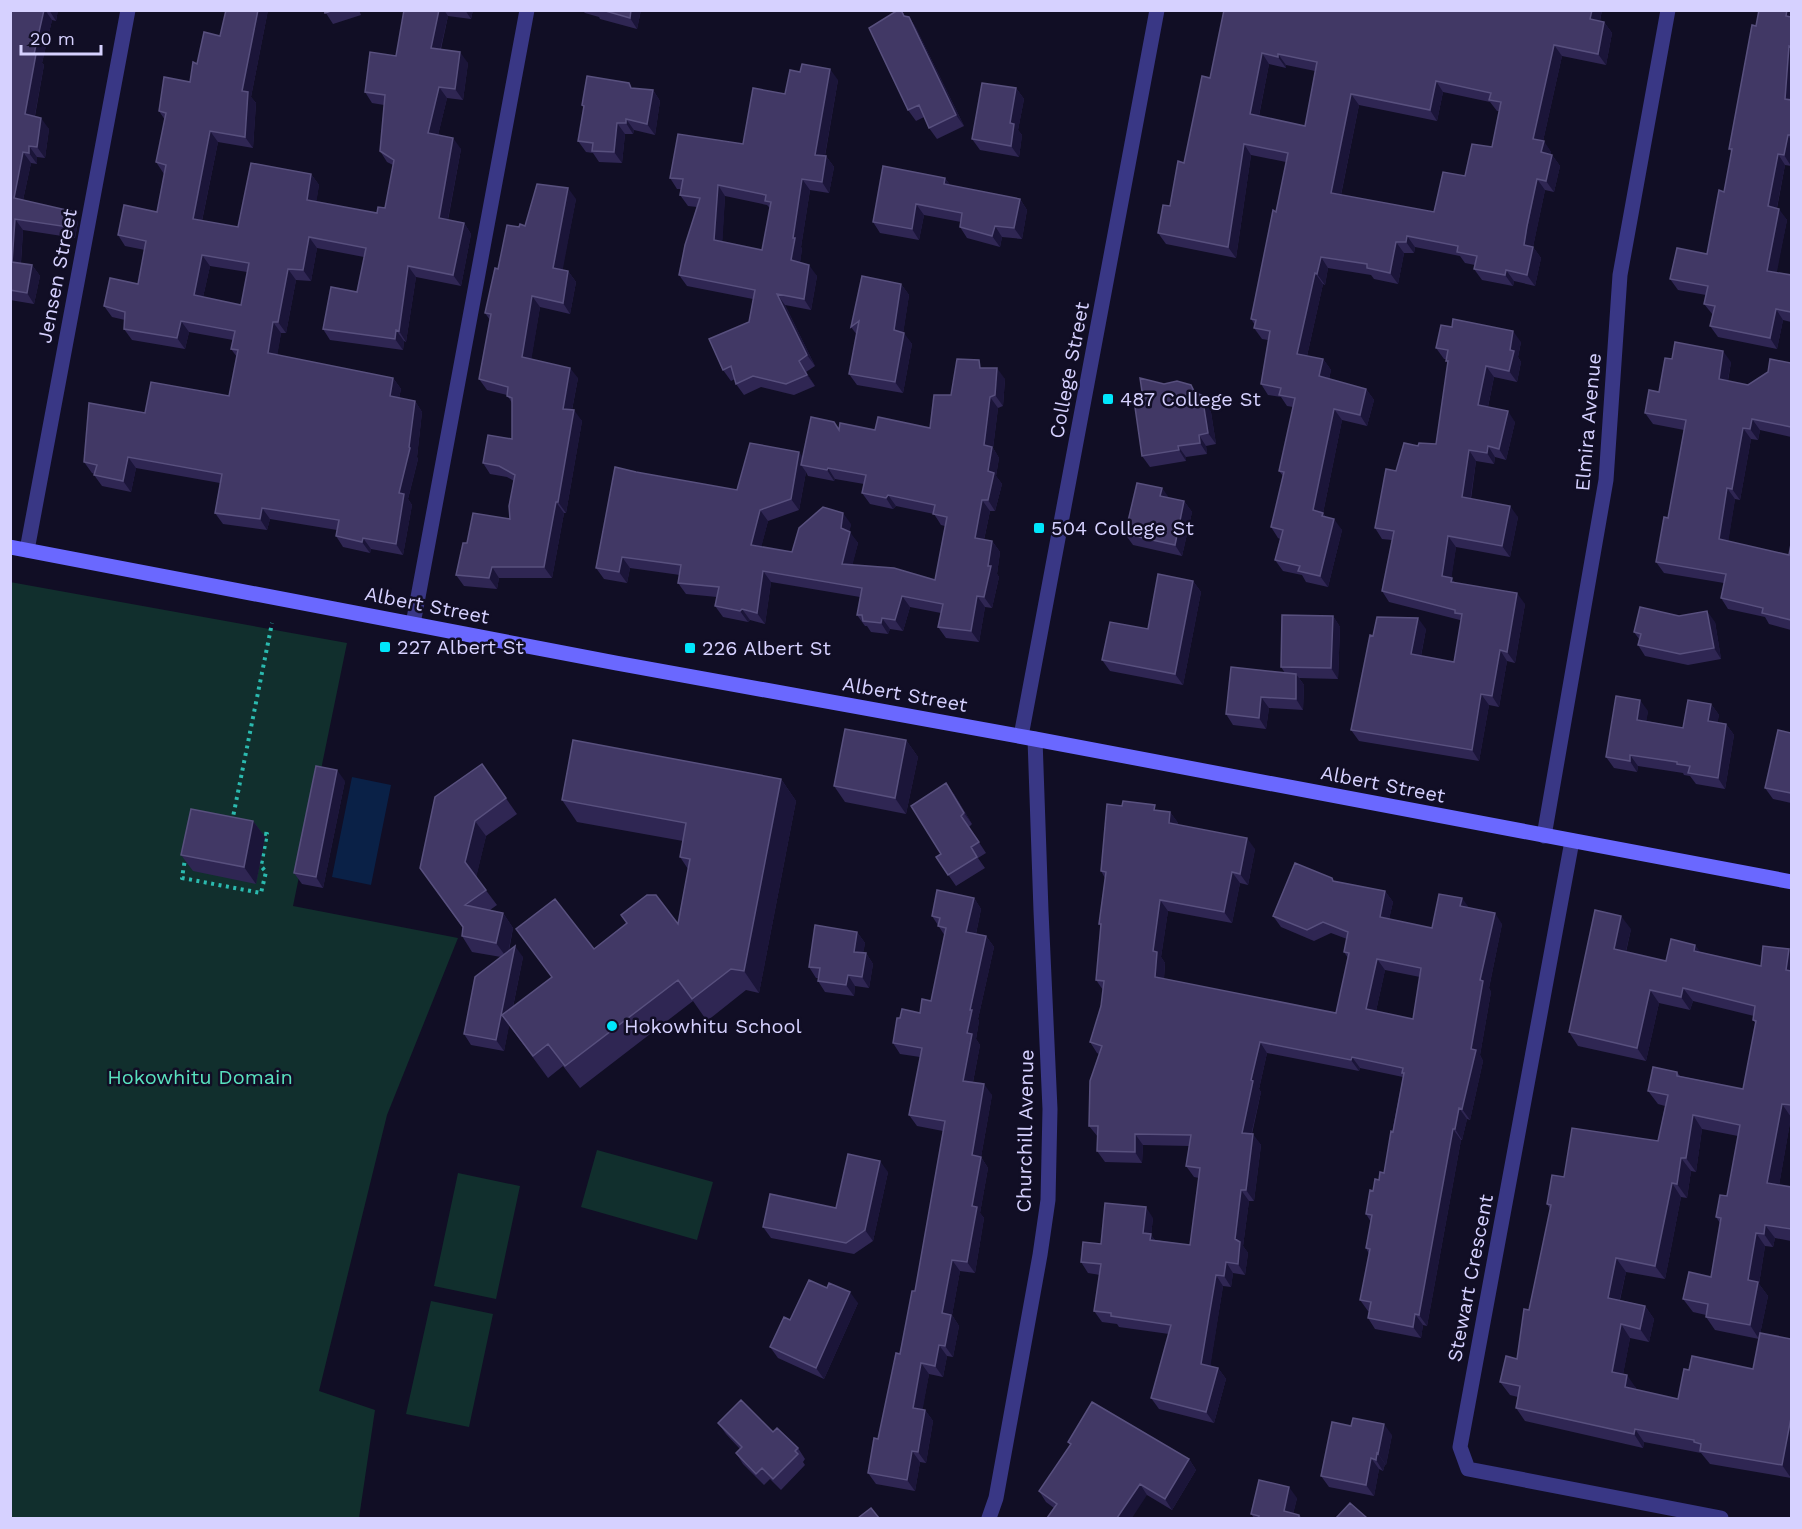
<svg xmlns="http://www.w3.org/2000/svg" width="1802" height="1529" font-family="'Work Sans',sans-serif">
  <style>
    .green { fill: #112f2d }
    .water { fill: #0a2147 }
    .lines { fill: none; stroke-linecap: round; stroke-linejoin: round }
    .path { stroke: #2bbaaf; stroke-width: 4; stroke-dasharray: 3 4.5; stroke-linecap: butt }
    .service { stroke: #393785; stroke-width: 15 }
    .minor { stroke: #393785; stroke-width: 15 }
    .tertiary { stroke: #393785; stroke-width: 15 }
    .secondary { stroke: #6a68ff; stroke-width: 15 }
    .wall { fill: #2f2653; fill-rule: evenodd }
    .shaded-wall { fill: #1b1539 }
    .building { fill: #413865; stroke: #58507e; stroke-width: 1.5; fill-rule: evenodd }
    .poi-dot { fill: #00e6fc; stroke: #110e25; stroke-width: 2 }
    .labels { text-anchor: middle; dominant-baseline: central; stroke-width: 5; stroke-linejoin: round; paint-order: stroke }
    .street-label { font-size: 20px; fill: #d6d1ff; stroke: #110e25 }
    .poi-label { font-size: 20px; fill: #d6d1ff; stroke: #110e25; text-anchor: start }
    .park-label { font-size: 20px; fill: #59e3bf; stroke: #110e25 }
  </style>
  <rect width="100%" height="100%" fill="#110e25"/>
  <path class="green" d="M10,582L347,643L293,906L458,938L387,1115L319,1391L375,1410L359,1518H11Z
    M597,1150L713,1182L697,1240L581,1207Z
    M458,1173L520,1186L496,1299L434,1286Z
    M431,1301L493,1314L469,1427L406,1414Z"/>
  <path class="water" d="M352,777L391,785L371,885L332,877Z"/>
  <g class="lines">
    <path class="path" d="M232,822L272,623
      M188,857L185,859L182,878L261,893L266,872L261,866L267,834L259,833"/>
    <path class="service" d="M413,624L527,10"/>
    <path class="minor" d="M27,550L128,10
      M1544,836L1606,480L1620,275L1668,10
      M1572,841L1460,1447L1468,1469L1721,1518
      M989,1518L996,1498L1040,1255L1048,1200L1050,1109L1041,911L1035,739"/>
    <path class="tertiary" d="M1021,736L1157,10"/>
    <path class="secondary" d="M10,547L616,663L1035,739L1792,882"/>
  </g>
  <path class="wall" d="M10,10H58L56,21L52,20L42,63L44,65L35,116L49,129L45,158L37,157V164L31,163L23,200L78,222L75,238L23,230L21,263L32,265L40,276L34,304L10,300Z
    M226,10H268L251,97L256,103L253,148L218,142L202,221L238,227L311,174L319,185L316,202L377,213L385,208L393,165L387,162L380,151L384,105L372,103L365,92L396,56L404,10H473L471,19L448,16L441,49L468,63L463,100L447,98L438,135L461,149L448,220L464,223L471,234L461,286L416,277L406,342L404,341L403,350L330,340L323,329L357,292L364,257L317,248L311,281L296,280L286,333H281L277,355L393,378L401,389L399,398L415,401L422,412L417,457L418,459L408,499L412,505L403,555L371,549L370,553L343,547L336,536L337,530L270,519L267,530L223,524L215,513L220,483L136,468L131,492L102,486L94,475L95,474L92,473L84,462L145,413L229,396L237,357L231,349L233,340L189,332L185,349L132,340L124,329L125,320L112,317L104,306L138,284L145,250L125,246L118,235L157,212L164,174L156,162L165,120L159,111L190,82L197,64L220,36ZM210,266L247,272L241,305L203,297Z
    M324,10H359L361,15L333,24Z
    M582,10H641L637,29L600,19L599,17L585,13Z
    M901,10L905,16L909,17L916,28L964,126L937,139L929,128L924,117L916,121L908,110Z
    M1224,10H1602L1600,21L1604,22L1612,33L1606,65L1562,56L1543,141L1551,152V155H1552L1560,166L1554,192L1545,190L1535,237L1533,247L1541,258L1535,286L1514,281L1513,286L1482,280L1474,269L1475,265L1465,263L1460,256L1415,247L1414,253H1404L1398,284L1374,279L1371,275L1328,268L1325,285L1323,284L1307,356L1323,359L1331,370L1329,379L1366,389L1374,400L1367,426L1342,420L1323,513L1326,517L1342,530L1328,587L1306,582L1302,575L1283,571L1275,560L1280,539L1278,538L1271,527L1283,476L1279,471L1293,407L1287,406L1281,397L1268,395L1261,384L1268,340L1262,339L1254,328L1255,325L1251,319L1276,212L1286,162L1251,155L1236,258L1166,244L1158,233L1170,206L1184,163L1210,78ZM1269,64L1286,68V65L1315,71L1305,126L1259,116ZM1443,92L1490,102L1497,111H1499L1492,147L1465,176L1434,212L1341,195L1359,105L1437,121Z
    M1791,10V166L1785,165L1777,208L1787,220L1776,273L1791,275V322L1783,320L1777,349L1718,337L1710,326L1713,315L1704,304L1706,295L1678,290L1670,279L1707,254L1724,192L1732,152L1729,149L1756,26Z
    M838,80L825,156H826L834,167L829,193L810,190L801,247L802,249L800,262L817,276L811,310L785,305L815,366L806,372L815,386L794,395L761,387L744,395L736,384L735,379L731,381L723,370L749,322L753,299L687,286L679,275L697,207L688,206L680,195L681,189H677L670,178L743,144L785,94ZM725,196L767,205L770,208L762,250L722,242Z
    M632,88L653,90L660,101L655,135L634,130L633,134H625L622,163L599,162L593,153L586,152L578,141L584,108L582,105Z
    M1016,88L1024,99L1018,130L1022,135L1019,157L980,150L972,139Z
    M945,178L950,185L1020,199L1027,210L1022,239L1002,237L1000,247L967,238L960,227L961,222L924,215L919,240L880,233L873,222Z
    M576,199L562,270L568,271L576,282L570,314L540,307L531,359L578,378L572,410L582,421L566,513H564L552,578H499L497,589L464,586L456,575L467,543L510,519L514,481L507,477L490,474L483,463L512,439V403L507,395L487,390L479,379L490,320L485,313L498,269L519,227L525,226Z
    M901,284L909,295L903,333L912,344L903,393L857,385L849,374L857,335L851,327Z
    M1521,342L1518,357L1521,362L1517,382L1494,377L1488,407L1515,422L1506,460L1495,457L1494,464L1476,461L1471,499L1518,517L1510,557L1456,547L1451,578L1454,582L1525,604L1515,663L1507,661L1499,707L1489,705L1479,761L1359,741L1351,730L1373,636L1426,629L1421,656L1454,662L1461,621L1460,620L1389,602L1382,591L1392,540L1382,539L1375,528L1396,471L1418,446L1436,444L1448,363L1446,361V359H1444L1436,348Z
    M1672,359L1731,362L1728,381L1748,385L1791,363V437L1760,430L1758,440L1751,439L1740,500L1735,499L1728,541L1789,555L1791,544V630L1769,624L1765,617L1728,609L1721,598L1724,583L1664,573L1656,562L1668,518L1684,430L1653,424L1645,413L1659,392Z
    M984,368L1005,379L1003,406L998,408L993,448L999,458L996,476L1002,484L995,511H990L984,540L992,541L1000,552L997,574L999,577L992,608L985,607L979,642L946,638L938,627L941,613L910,607L903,631L890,629L888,634L871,632L867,626H865L857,615L860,597L771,582L765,624L750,620L748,622L723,617L715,606L717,597L686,594L678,583L680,575L630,568L627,583L604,579L596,568L636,472L737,490L803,457L839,429L875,430L930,428L951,395ZM806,472L808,476L834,481L835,479L864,484L862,493L870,504L893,509L896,506L934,514L941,525L945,526L935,580L852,565L858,543L849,532L851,524L792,552L761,547L768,521L799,510Z
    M1197,394L1202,395L1210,406L1216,444L1206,446L1207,454L1186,457V461L1150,467L1142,456Z
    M1162,488L1168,498L1184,501L1192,512L1182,556L1133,545L1125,534Z
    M1193,581L1201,592L1183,685L1110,671L1102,660L1148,629Z
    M1333,616L1340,627L1338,679L1299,678L1304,685L1303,710L1269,708L1266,729L1233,725L1226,714L1285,673L1281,667Z
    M1679,616L1715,622L1721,659L1688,665L1645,656L1638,645L1639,639L1634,632Z
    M1711,704L1719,715L1717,723L1726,724L1734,735L1725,789L1696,784L1690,776L1684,775L1683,773L1638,766L1637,772L1614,768L1606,757L1648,711L1646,721L1683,728Z
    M1791,733V803L1773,799L1765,788Z
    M906,740L918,757L906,814L845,802L834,786Z
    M482,764L517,814L486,836L476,877L497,905L490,910L503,913L513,928L509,951L523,957L513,1007L552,977L516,929L594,949L627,924L621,915L678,924L688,869L680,857L683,841L577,822L562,800L781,779L796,801L759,993L746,990L707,1021L693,1001L580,1088L563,1066L548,1078L509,1025L504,1051L471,1045L464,1034L501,957L472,952L462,936L463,928L420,868Z
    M345,781L323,888L302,884L294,873Z
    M954,794L972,824L969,827L986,853L978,858L985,868L956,886L936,857L941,854Z
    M1122,806L1170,812L1178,823V825L1255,849L1248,885L1240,883L1232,923L1168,911L1161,957L1165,963L1164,979L1336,1013L1348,958L1344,952L1347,939L1331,933L1314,941L1281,927L1273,916L1332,878L1334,881L1385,891L1393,902L1389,919L1432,928L1468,907L1502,924L1489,988L1491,992L1480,1055L1483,1061L1470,1120L1467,1119L1462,1140H1461L1427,1326L1423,1325L1421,1338L1375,1329L1368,1318L1369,1311H1368L1360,1300L1369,1254L1366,1248L1371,1222L1366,1214L1373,1191L1379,1180L1384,1173L1403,1077L1360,1068L1359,1071L1267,1053L1259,1089L1261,1092L1252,1134L1261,1145L1254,1201H1249L1243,1246L1248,1253L1245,1275L1233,1273L1231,1287L1223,1286L1210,1366L1218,1368L1226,1379L1214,1423L1159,1409L1151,1398L1169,1334L1119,1327L1117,1324L1102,1322L1094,1311L1100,1275L1088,1273L1081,1262L1101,1244L1153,1218L1151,1235L1155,1240L1190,1245L1199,1178L1194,1177L1186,1166L1189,1146L1143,1145L1142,1163L1105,1162L1097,1151L1098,1137L1089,1126L1099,1054L1097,1053L1090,1042L1101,1006L1103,990L1096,980L1101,927L1099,924L1105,878L1101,871ZM1385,970L1420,977L1413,1019L1376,1011Z
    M253,821L265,837L256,884L193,871L181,855Z
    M974,898L981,909L976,934L986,936L994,947L978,1019L979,1021L976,1039L980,1045L973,1082L992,1095L981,1157L988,1168L980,1213L984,1218L975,1273L960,1271L952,1315L959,1326L953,1357L947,1356L943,1377L929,1374L922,1410H925L933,1421L926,1463L920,1462L915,1491L876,1484L868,1473L878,1439L915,1291L943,1131L917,1126L909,1115L920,1057L900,1054L893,1043L900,1018L920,1013L931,1001L945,936L932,916Z
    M1631,929L1626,952L1666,961L1700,952L1761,966L1791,953V1117L1779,1185L1791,1187V1241L1775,1238L1773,1247L1765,1246L1759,1284L1768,1296L1759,1339L1715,1330L1706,1317V1315L1693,1312L1683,1299L1711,1277L1720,1223L1716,1217L1727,1196L1738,1136L1702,1129L1696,1172L1691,1171L1687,1198L1681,1197L1665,1279L1626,1272L1620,1300L1645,1306L1654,1319L1649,1342L1630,1338L1623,1374L1636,1388V1390L1678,1399L1689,1370L1753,1369L1791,1339V1478L1710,1464L1701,1453L1644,1442L1643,1448L1525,1421L1516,1408L1518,1397L1510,1395L1500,1382L1517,1359L1529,1310L1550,1209L1547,1204L1564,1177L1658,1141L1665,1106L1658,1104L1648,1091L1677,1072L1680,1076L1743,1089L1756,1024L1753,1020L1754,1016L1693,1001L1690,1010L1659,1003L1646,1061L1578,1046L1569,1032Z
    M857,932L865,943L863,953H866L873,964L869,988L855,986L854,996L825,992L818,981V978H816L809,967Z
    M888,1172L873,1241L854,1254L771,1238L763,1227L836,1208Z
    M858,1303L824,1379L778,1358L770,1347L790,1320Z
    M718,1423L773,1432L798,1448L805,1459L803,1462L805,1465L781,1490L770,1479L764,1485L743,1464L736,1453L740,1449L726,1434Z
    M1392,1435L1386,1465L1385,1464L1383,1471L1379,1469L1374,1496L1329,1487L1321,1476Z
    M1068,1442L1189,1459L1196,1470L1172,1510L1147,1495L1054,1508L1046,1502L1039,1491L1070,1445Z
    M1297,1498L1293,1514L1299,1515L1302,1518H1254L1251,1514Z"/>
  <path class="shaded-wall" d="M44,10H45L52,20L42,63L44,65L33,125L25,114L34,54Z
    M49,10H58L56,21Z
    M258,10H268L251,97L256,103L253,148L245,137L242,91Z
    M439,10H444L448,16L438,59L431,48Z
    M465,10H473L471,19Z
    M631,10H641L637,29L630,18Z
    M1592,10H1602L1598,30L1590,19Z
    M1787,10H1791V24L1786,16Z
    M909,17L916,28L964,126L956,115Z
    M1604,22L1612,33L1606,65L1598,54Z
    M1554,45L1562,56L1541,150L1533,139Z
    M1789,46L1791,50V109L1785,99Z
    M460,52L468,63L463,100L455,89Z
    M1262,53L1269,64L1257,125L1250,114Z
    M1278,54L1286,65V68L1278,57Z
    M830,69L838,80L823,166L815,155Z
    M1436,81L1443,92L1437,121L1430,110Z
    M439,87L447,98L436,144L428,133Z
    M1016,88L1024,99L1018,130L1022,135L1019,157L1011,146L1010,123Z
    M653,90L660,101L655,135L647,124Z
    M1351,94L1359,105L1339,204L1331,193Z
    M41,118L49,129L45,158L37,147Z
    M626,119L634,130L633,134L626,123Z
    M617,123L625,134L622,163L614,152Z
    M210,131L218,142L200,230L193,219Z
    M1788,135L1791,140V166L1784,155Z
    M453,138L461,149L446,229L439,218Z
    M1544,141L1551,152L1549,163L1541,152Z
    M1244,144L1251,155L1236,258L1228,247Z
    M29,146L37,157V164L29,153Z
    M23,152L31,163L21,209L14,198Z
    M1778,154L1785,165L1775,217L1768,206Z
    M1552,155L1560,166L1554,192L1546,181Z
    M826,156L834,167L829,193L822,182Z
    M311,174L319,185L315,211L307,200Z
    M945,178L953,189L944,184Z
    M802,179L810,190L801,247L802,249L799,271L791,260L793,238Z
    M1537,179L1545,190L1533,247L1541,258L1535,286L1527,275L1524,245Z
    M718,185L725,196L722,251L714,240Z
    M568,188L576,199L561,279L553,268Z
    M1020,199L1027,210L1022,239L1014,228Z
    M916,204L924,215L919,240L912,229Z
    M1779,209L1787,220L1775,282L1767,271Z
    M71,211L78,222L75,238L68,227Z
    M15,219L23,230L20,273L12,262Z
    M464,223L471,234L461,286L453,275Z
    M995,226L1002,237L1000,247L992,236Z
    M1407,236L1415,247L1414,253L1406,242Z
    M309,237L317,248L311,281L303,270Z
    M1396,242L1404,253L1398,284L1390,273Z
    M202,255L210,266L201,306L194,295Z
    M1321,257L1328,268L1325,285L1317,274Z
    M32,265L40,276L34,304L27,293Z
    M809,265L817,276L811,310L804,299Z
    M408,266L416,277L406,342L399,331Z
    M288,269L296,280L286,333L278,322Z
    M1506,270L1514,281L1513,286L1505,275Z
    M568,271L576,282L570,314L563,303Z
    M1315,273L1323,284L1305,365L1297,354Z
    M901,284L909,295L902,341L894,330Z
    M777,294L785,305L815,366L807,355Z
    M532,296L540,307L530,368L522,357Z
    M1776,309L1783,320L1777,349L1770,338Z
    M181,321L189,332L185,349L177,338Z
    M273,322L281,333L276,364L268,353Z
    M396,330L404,341L403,350L395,339Z
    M1513,331L1521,342L1518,357L1521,362L1517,382L1509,371L1510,350Z
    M904,333L912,344L903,393L895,382Z
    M1723,351L1731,362L1726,390L1719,379Z
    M1323,359L1331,370L1327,387L1319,376Z
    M799,361L806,372L815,386L807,375Z
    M1486,366L1494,377L1486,416L1478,405Z
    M570,368L578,378L570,420L563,409Z
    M997,368L1005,379L1003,406L995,395Z
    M393,378L401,389L397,407L390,396Z
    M1366,389L1374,400L1367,426L1360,415Z
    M1202,395L1210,406L1216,444L1208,433Z
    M990,397L998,408L993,448L999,458L996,476L1002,484L995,511L988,500V471L984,445Z
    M415,401L422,412L417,457L418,459L408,499L412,505L403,555L396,544L399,493L409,447Z
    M1334,409L1342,420L1323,513L1331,524L1313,510Z
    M574,410L582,421L566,513L558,502Z
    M1508,411L1515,422L1506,460L1499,449Z
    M1752,419L1760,430L1758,440L1750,429Z
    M1743,428L1751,439L1740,500L1732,489Z
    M1199,435L1206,446L1207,454L1200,443Z
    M1178,446L1186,457V461L1179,450Z
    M1488,446L1495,457L1494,464L1487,453Z
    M1469,450L1476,461L1469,508L1462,497Z
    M799,452L807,463L801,465L806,472L799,510L791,499Z
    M128,457L136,468L131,492L123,481Z
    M828,468L835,479L834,481L827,470Z
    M1162,488L1170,499L1160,496Z
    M1727,488L1735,499L1727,550L1719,539Z
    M888,495L896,506L893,509L886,498Z
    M982,500L990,511L982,549L975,538Z
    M1184,501L1192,512L1182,556L1175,545Z
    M556,502L564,513L552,578L544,567Z
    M1510,506L1518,517L1510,557L1502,546Z
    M262,508L270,519L267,530L260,519Z
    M760,510L768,521L759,556L751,545Z
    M843,513L851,524L848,539L850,532L858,543L850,575L842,564L841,528Z
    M1334,519L1342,530L1328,587L1320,576Z
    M1448,536L1456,547L1451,581L1452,578L1459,589L1442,576Z
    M363,538L371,549L370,553L362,542Z
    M992,541L1000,552L997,574L999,577L992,608L984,597Z
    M622,557L630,568L627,583L619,572Z
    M492,567L499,578L497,589L489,578Z
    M763,571L771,582L765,624L757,613Z
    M1193,581L1201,592L1183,685L1175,674Z
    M1517,593L1525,604L1515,663L1507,652Z
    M902,596L910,607L903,631L895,620Z
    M977,596L985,607L979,642L971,631Z
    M742,609L750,620L748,622L740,611Z
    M1707,611L1715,622L1721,659L1714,648Z
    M1333,616L1340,627L1338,679L1331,668Z
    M882,618L890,629L888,634L881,623Z
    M1418,618L1426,629L1419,665L1411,654Z
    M1500,650L1507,661L1499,707L1492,696Z
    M1296,674L1304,685L1303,710L1296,699Z
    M1481,694L1489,705L1479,761L1472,750Z
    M1261,697L1269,708L1266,729L1259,718Z
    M1640,700L1648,711L1645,731L1637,720Z
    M1711,704L1719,715L1716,732L1708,721Z
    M1726,724L1734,735L1725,789L1718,778Z
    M906,740L918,757L906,814L895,798Z
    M1630,755L1638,766L1637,772L1630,761Z
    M337,770L345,781L323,888L316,877Z
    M781,779L796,801L759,993L744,971Z
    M946,783L954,794L972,824L964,813Z
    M1170,812L1178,823L1176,834L1169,823Z
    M253,821L265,837L256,884L244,867Z
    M475,821L486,836L476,878L465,862Z
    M1247,838L1255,849L1248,885L1240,874Z
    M1232,872L1240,883L1232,923L1224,912Z
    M1385,891L1393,902L1387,928L1380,917Z
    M974,898L981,909L974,943L966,932Z
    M1462,898L1470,909L1460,906Z
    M1160,900L1168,911L1161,957L1165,963L1163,988L1155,977L1153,951Z
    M503,913L513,928L507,958L496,943Z
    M1495,913L1502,924L1489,988L1491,992L1480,1055L1483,1061L1470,1120L1462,1109L1480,980Z
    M1621,916L1631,929L1623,963L1614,949Z
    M857,932L865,943L862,963L854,952Z
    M986,936L994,947L978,1019L979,1021L976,1039L980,1045L971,1092L963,1081L967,1033L970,1010Z
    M1695,945L1705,958L1694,951Z
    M515,946L523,957L504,1051L496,1040Z
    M1789,949L1791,953V978L1786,970Z
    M866,953L873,964L869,988L862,977Z
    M1377,959L1385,970L1374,1020L1366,1009Z
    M848,975L855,986L854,996L846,985Z
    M1683,988L1693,1001L1690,1010L1681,997Z
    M1650,990L1659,1003L1646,1061L1637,1048Z
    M1260,1042L1267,1053L1259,1089L1261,1092L1249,1144L1242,1133L1251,1080Z
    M1352,1057L1360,1068L1359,1071L1351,1060Z
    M984,1084L992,1095L981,1157L988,1168L980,1213L984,1218L975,1273L967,1262L972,1206V1155Z
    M1782,1104L1791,1117L1777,1197L1767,1183Z
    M1459,1108L1467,1119L1462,1140L1455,1129Z
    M1693,1115L1702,1129L1696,1172L1686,1158Z
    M1453,1129L1461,1140L1427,1326L1419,1315Z
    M1135,1134L1143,1145L1142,1163L1135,1152Z
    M1253,1134L1261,1145L1254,1201L1246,1190Z
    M1681,1158L1691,1171L1687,1198L1677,1184Z
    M880,1161L888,1172L873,1241L865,1230Z
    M1672,1183L1681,1197L1665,1279L1655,1266Z
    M1241,1190L1249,1201L1243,1246L1248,1253L1245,1275L1238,1264L1235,1239Z
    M1146,1207L1153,1218L1151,1235L1159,1245L1158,1251L1143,1233Z
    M1765,1225L1775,1238L1773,1247L1764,1234Z
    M1756,1233L1765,1246L1759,1284L1768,1296L1759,1339L1750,1325L1748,1280Z
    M1616,1258L1626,1272L1617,1311L1608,1298Z
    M952,1260L960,1271L952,1315L959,1326L953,1357L945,1346L942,1313Z
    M1226,1262L1233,1273L1231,1287L1224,1276Z
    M1216,1275L1223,1286L1209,1375L1201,1364Z
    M850,1292L858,1303L824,1379L816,1368Z
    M1645,1306L1654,1319L1649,1342L1640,1329Z
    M1415,1314L1423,1325L1421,1338L1413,1327Z
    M1621,1324L1630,1338L1621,1385L1612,1372Z
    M939,1345L947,1356L943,1377L935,1366Z
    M921,1363L929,1374L921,1419L913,1408Z
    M1218,1368L1226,1379L1214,1423L1206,1412Z
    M1627,1375L1636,1388L1634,1401L1625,1387Z
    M925,1410L933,1421L926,1463L918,1452Z
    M1791,1418V1478L1782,1465Z
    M1384,1424L1392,1435L1386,1465L1378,1454Z
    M1635,1429L1644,1442L1643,1448L1634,1434Z
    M912,1451L920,1462L915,1491L907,1480Z
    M1377,1453L1385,1464L1383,1471L1376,1460Z
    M1371,1458L1379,1469L1374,1496L1366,1485Z
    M1189,1459L1196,1470L1172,1510L1165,1499Z
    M1140,1484L1147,1495L1132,1518H1117Z
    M1289,1487L1297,1498L1292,1518L1284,1511Z"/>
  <path class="building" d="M10,10H44L34,54H36L25,114L41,118L37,147L29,146V153L23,152L14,198L71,211L68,227L15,219L12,262L32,265L27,293L10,290Z
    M226,10H258L242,91L248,92L245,137L210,131L193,219L238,227L251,163L311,174L307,200L377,213L378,207L385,208L394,160L380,151L385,95L365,92L370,52L396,56L404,10H439L431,48L460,52L455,89L439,87L428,133L453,138L439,218L464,223L453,275L408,266L399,331L396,330L395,339L323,329L331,287L357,292L366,248L309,237L303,270L288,269L278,322H273L268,353L393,378L390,396L415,401L409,447L410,448L399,493L404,494L396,544L363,538L362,542L336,536L339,520L262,508L260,519L215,513L222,474L128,457L123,481L94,475L97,465L84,462L89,403L145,413L151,382L229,396L238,350L231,349L235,331L181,321L177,338L124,329L125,312L104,306L110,278L138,284L146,241L118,235L124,205L157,212L166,165L156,162L166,113L159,111L164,77L190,82L193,62L197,64L204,32L220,36ZM202,255L249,263L241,305L194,295Z
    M324,10H334L325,13Z
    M602,10H631L630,18Z
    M898,10H901L904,16L909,17L956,115L929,128L919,105L908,110L869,28Z
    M1224,10H1592L1590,19L1604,22L1598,54L1554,45L1533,139L1544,141L1541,152L1552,155L1546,181L1537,179L1527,226L1524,245L1533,247L1527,275L1506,270L1505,275L1474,269L1477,256L1457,252L1458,246L1407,236L1406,242H1396L1390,273L1367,268V264L1321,257L1317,274L1315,273L1297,354L1323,359L1319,376L1366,389L1360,415L1334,409L1313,510L1323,513L1322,516L1334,519L1320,576L1298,571L1300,566L1275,560L1283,530L1271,527L1284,472L1279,471L1295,398L1279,395L1281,388L1261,384L1270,331L1254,328L1256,320L1251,319L1273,210L1276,212L1288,153L1244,144L1228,247L1158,233L1163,205L1170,206L1178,161L1184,163L1202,76L1210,78ZM1262,53L1278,57V54L1317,62L1305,126L1250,114ZM1436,81L1491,93L1489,100L1501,102L1492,147L1472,144L1465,176L1443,172L1434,212L1331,193L1351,94L1430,110Z
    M1759,10H1787L1786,16L1791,17V47L1789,46L1785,99L1791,100V135H1788L1784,155L1778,154L1768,206L1779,209L1767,271L1791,275V312L1776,309L1770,338L1710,326L1715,306L1704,304L1708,286L1670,279L1677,248L1707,254L1719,190L1724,192L1732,149H1729L1752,25L1756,26Z
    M802,64L830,69L815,155L826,156L822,182L802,179L793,238H795L791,260L809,265L804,299L777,294L807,355L799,361L807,375L786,384L753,376L736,384L731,366L723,370L709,339L749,322L755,290L679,275L685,245L700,198L680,195L683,179L670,178L678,134L743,144L753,88L785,94L790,70L800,72ZM718,185L766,195L765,201L771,202L762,250L714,240Z
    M587,76L629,83L631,88L653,90L647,124L626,119V123H617L614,152L592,151L593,143L578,141L584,106L582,105Z
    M982,83L1016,88L1010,123L1014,124L1011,146L972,139Z
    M883,166L945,178L944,184L1020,199L1014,228L995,226L992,236L960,227L962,213L916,204L912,229L873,222Z
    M537,184L568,188L553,268L568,271L563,303L532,296L522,357L570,368L563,409L574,410L558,502H556L544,567H492L489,578L456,575L463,543H467L473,513L510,519L509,506L515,475L499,466L483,463L488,435L512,439V398L507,396L508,387L479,379L491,314L485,313L495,268L498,269L507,225L519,227L520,224L525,226Z
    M862,276L901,284L894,330L904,333L895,382L849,374L859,321L851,327Z
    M1453,319L1513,331L1510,350L1514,351L1509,371L1486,366L1478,405L1508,411L1499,449L1488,446L1487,453L1469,450L1462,497L1510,506L1502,546L1448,536L1442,576L1452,578L1451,582L1517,593L1507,652L1500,650L1492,696L1481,694L1472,750L1351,730L1370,635L1373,636L1377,617L1418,618L1411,654L1454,662L1462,614L1455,613V610L1382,591L1394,531L1375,528L1386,469L1396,471L1404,443L1418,446L1419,443L1436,444L1448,361H1446L1448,350L1436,348L1441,325L1452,327Z
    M1675,342L1723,351L1719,379L1748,385L1768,372L1770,359L1791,363V427L1752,419L1750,429L1743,428L1732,489L1727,488L1719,539L1789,555L1791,544V620L1762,613L1763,608L1721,598L1726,574L1656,562L1664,517L1668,518L1686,420L1645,413L1649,390L1659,392L1665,358L1672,359Z
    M957,359L979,360L980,368H997L995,395L990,397L984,445L992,447L988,471L994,473L988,500H982L975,538L992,541L988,566H991L984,597L977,596L971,631L938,627L943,604L902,596L895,620L882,618L881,623L863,621L862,615H857L862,588L763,571L757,613L742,609L740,611L715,606L719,587L678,583L681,565L622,557L619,572L596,568L615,467L636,472L737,490L750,443L799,452L791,499L760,510L751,545L792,552L799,528L823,507L843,513L841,528L850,532L842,564L894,568L935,580L947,517L933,514L935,505L888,495L886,498L862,493L866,475L828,468L827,470L801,465L811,417L834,422L839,430L840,423L875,430L878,417L930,428L934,395H951Z
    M1140,378L1164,384L1177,381L1191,385L1195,393L1202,395L1208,433L1199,435L1200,443L1178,446L1179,450L1142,456L1135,407L1144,405Z
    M1137,483L1162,488L1160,496L1184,501L1175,545L1125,534Z
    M1158,574L1193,581L1175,674L1102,660L1110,622L1148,629Z
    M1640,607L1679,616L1707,611L1714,648L1680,654L1638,645L1641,634L1634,632Z
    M1282,615L1333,616L1331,668L1281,667Z
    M1231,667L1296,674V699L1261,697L1259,718L1226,714Z
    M1616,696L1640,700L1637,720L1683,728L1688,700L1711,704L1708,721L1726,724L1718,778L1688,773L1690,766L1677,764V762L1630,755V761L1606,757Z
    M845,729L906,740L895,798L834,786Z
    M1778,730L1791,733V793L1765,788Z
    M573,740L781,779L744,971L731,969L692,999L678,980L565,1066L548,1044L533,1056L502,1015L552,977L516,929L555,899L594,949L627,923L621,915L647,895H656L678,924L690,859L680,857L686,823L562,800Z
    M482,764L506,798L475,821L465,862L486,890L465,905L503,913L496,943L462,936L463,927L420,868L435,797Z
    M316,766L337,770L316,877L294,873Z
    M946,783L964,813L961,816L979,842L971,847L977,857L948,875L936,857L941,854L911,806Z
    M1123,801L1155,805L1154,810L1170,812L1169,823L1247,838L1240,874L1232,872L1224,912L1160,900L1153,951L1157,952L1155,977L1336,1013L1349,953L1344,952L1348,932L1323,922L1307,930L1273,916L1295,863L1332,878L1333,881L1385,891L1380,917L1432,928L1439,894L1462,898L1460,906L1495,913L1480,980L1483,981L1471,1049L1476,1050L1462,1109L1459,1108L1455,1129H1453L1419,1315L1415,1314L1413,1327L1368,1318L1371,1302L1360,1300L1370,1249L1366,1248L1372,1215L1366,1214L1370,1190L1373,1191L1375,1179L1379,1180L1380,1172L1384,1173L1391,1131L1393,1132L1404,1073H1402L1403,1068L1352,1057L1351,1060L1260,1042L1251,1080L1253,1081L1242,1133L1253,1134L1246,1190H1241L1235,1239L1240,1242L1238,1264L1226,1262L1224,1276L1216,1275L1201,1364L1218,1368L1206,1412L1151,1398L1171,1325L1111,1316V1313L1094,1311L1101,1264L1081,1262L1083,1242L1101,1244L1105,1203L1146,1207L1143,1233L1151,1234L1150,1240L1190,1245L1200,1168L1186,1166L1191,1135L1135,1134V1152L1097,1151L1098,1126H1089L1090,1081L1102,1046L1090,1042L1101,1006L1104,981L1096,980L1101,924H1099L1106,872L1101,871L1107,804L1122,806ZM1377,959L1421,968L1413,1019L1366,1009Z
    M191,809L253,821L244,867L181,855Z
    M937,890L974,898L966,932L986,936L970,1010H972L967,1033L972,1034L963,1081L984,1084L972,1155L981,1157L972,1206L977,1207L967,1262L952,1260L942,1313L951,1315L945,1346L939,1345L935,1366L921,1363L913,1408L925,1410L918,1452L912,1451L907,1480L868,1473L874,1438L878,1439L896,1353L900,1354L912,1291H915L945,1121L909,1115L922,1048L893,1043L897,1018H900L902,1009L920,1013L922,999L931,1001L946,928L938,926L940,918L932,916Z
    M1595,910L1621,916L1614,949L1666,961L1671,939L1695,945L1694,951L1761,966L1763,946L1789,949L1786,970L1791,971V1105L1782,1104L1767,1183L1791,1187V1229L1765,1225L1764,1234L1756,1233L1748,1280L1758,1282L1750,1325L1706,1317L1708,1304L1683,1299L1689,1272L1711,1277L1721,1218L1716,1217L1720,1195L1727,1196L1740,1125L1693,1115L1686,1158H1681L1677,1184L1672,1183L1655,1266L1616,1258L1608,1298L1645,1306L1640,1329L1621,1324L1612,1372L1627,1375L1625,1387L1678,1399L1684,1369L1689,1370L1692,1356L1753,1369L1760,1333L1791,1339V1418L1782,1465L1700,1451L1701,1444L1694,1442V1440L1635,1429L1634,1434L1516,1408L1520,1386L1500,1382L1506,1356L1517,1359L1524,1309L1529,1310L1551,1205L1547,1204L1552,1175L1564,1177L1572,1128L1658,1141L1668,1095L1648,1091L1653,1067L1677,1072V1076L1743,1089L1756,1021L1753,1020L1755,1006L1683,988L1681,997L1650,990L1637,1048L1569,1032Z
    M815,925L857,932L854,952L866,953L862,977L848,975L846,985L818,981L820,968L809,967Z
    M515,946L496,1040L464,1034L475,977Z
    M848,1154L880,1161L865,1230L846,1243L763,1227L770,1194L836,1208Z
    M809,1280L827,1288L829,1283L850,1292L816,1368L770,1347L784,1317L790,1320Z
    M741,1400L773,1432L777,1428L798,1448L795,1451L798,1454L773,1479L762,1468L756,1474L736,1453L742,1447L718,1423Z
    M1092,1402L1189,1459L1165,1499L1140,1484L1117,1518H1047L1057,1504L1039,1491L1071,1444L1068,1442Z
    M1353,1418L1384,1424L1378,1454L1377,1453L1376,1460L1371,1458L1366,1485L1321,1476L1332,1422L1351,1426Z
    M1259,1480L1289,1487L1284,1511L1299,1515V1518H1258L1259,1516L1251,1514Z
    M1350,1503L1367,1518H1336Z
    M871,1508L879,1518H858Z"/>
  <g class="poi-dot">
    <rect x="1102" y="393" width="12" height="12" rx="3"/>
    <rect x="1033" y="522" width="12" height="12" rx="3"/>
    <rect x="379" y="641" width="12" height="12" rx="3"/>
    <rect x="684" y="642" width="12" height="12" rx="3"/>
    <circle cx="612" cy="1026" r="6"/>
  </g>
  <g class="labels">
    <g class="street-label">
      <text transform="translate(57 276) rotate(-79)">Jensen Street</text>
      <text transform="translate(1069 370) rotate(-79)">College Street</text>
      <text transform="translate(1588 422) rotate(-85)">Elmira Avenue</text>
      <text transform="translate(427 605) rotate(11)">Albert Street</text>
      <text transform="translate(905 694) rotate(10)">Albert Street</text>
      <text transform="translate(1383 784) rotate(11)">Albert Street</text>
      <text transform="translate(1025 1131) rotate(-89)">Churchill Avenue</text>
      <text transform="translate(1470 1278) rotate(-79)">Stewart Crescent</text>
    </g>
    <g class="poi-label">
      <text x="1120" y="399">487 College St</text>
      <text x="1051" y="528">504 College St</text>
      <text x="397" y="647">227 Albert St</text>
      <text x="702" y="648">226 Albert St</text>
      <text x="624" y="1026">Hokowhitu School</text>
    </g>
    <g class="park-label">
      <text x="200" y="1077">Hokowhitu Domain</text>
    </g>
  </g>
  <rect width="1802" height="1529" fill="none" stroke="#d6d1ff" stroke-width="24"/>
  <path d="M21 45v9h80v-9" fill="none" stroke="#d6d1ff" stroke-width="3"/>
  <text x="30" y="45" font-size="18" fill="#d6d1ff" stroke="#110e25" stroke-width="4.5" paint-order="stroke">20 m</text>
</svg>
